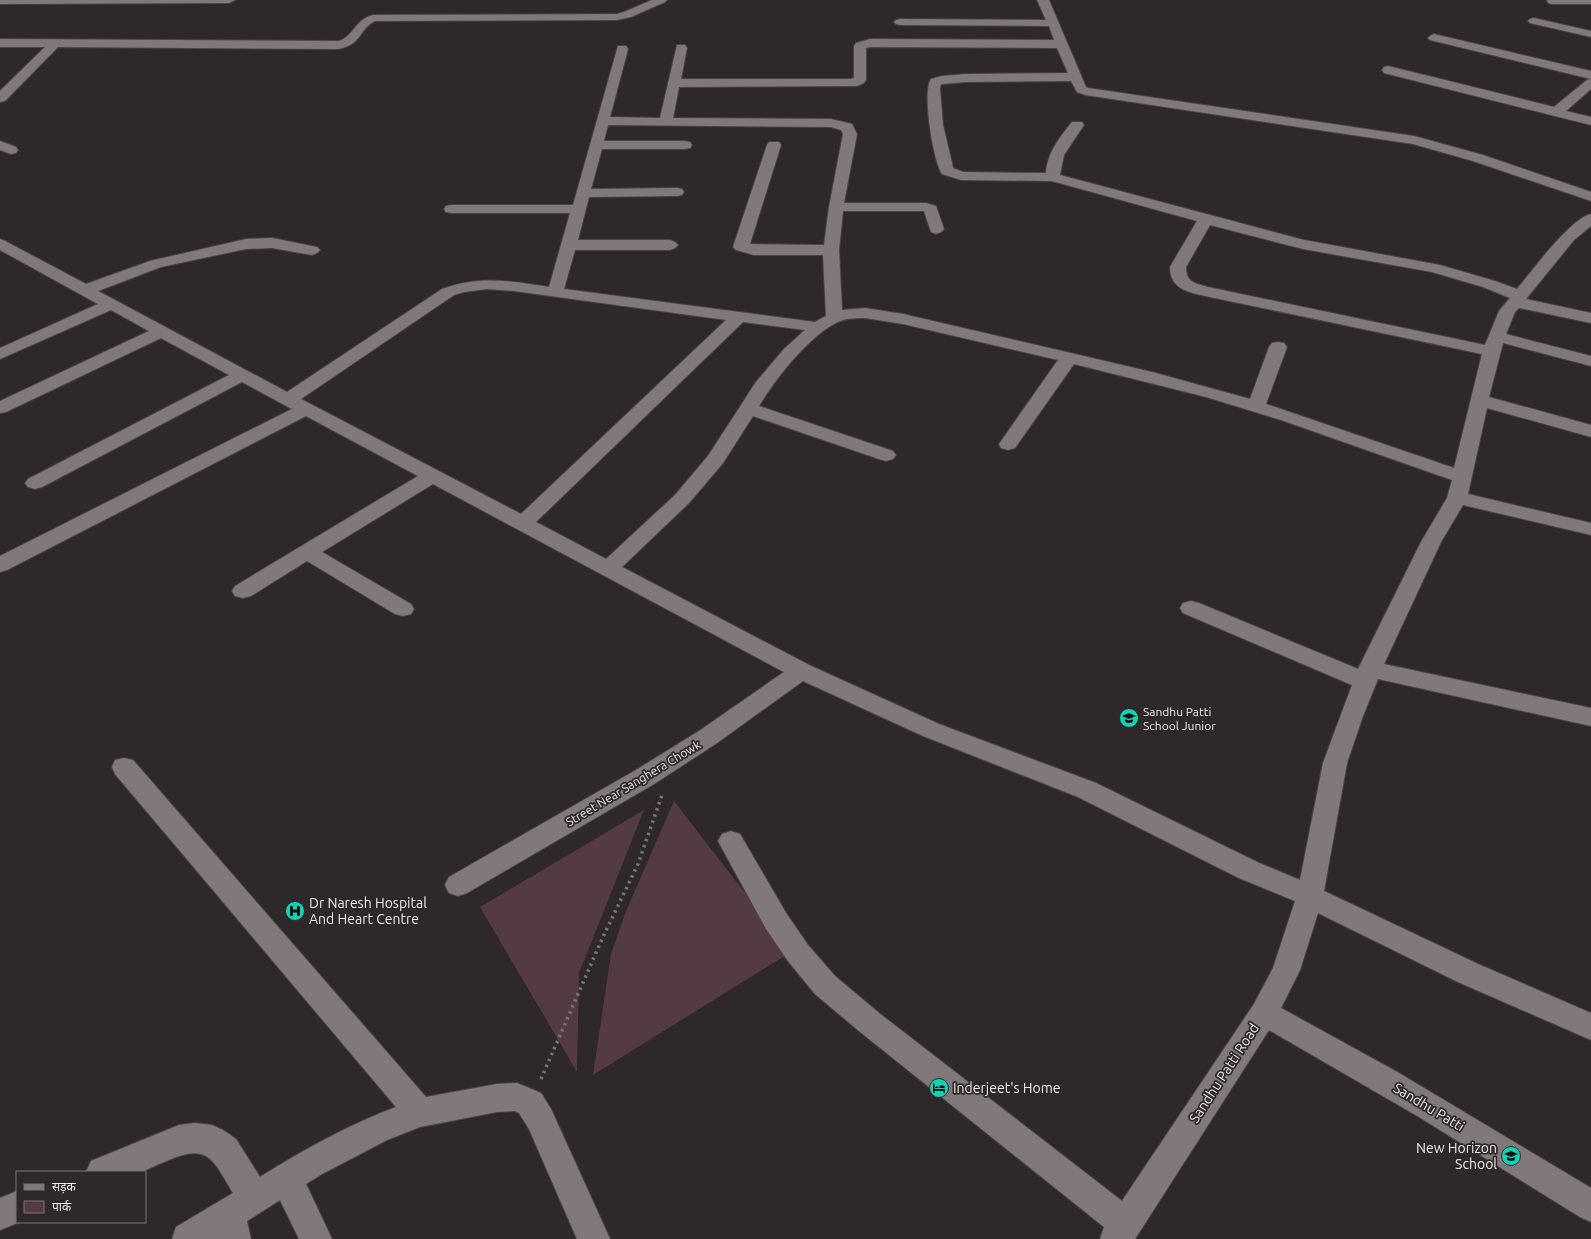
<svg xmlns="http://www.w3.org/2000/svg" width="1591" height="1239" font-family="Ubuntu,'Noto Sans Devanagari',sans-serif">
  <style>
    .green { fill: #533a43 }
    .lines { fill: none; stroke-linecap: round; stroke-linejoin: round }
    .minor-casing { stroke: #4a4446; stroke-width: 2 }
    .path { stroke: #797375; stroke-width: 3.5; stroke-dasharray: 2.5 4; stroke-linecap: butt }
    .minor { fill: #80787a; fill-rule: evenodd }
    .labels { text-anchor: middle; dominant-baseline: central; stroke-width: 3.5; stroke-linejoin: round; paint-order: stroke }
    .poi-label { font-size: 12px; fill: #eee9eb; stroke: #2e282a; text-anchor: start }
    .street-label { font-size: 12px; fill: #eee9eb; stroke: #2e282a }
    .near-poi-label { font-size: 14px; fill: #eee9eb; stroke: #2e282a; text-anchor: start }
    .near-street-label { font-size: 14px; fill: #eee9eb; stroke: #2e282a }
  </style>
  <rect width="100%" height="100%" fill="#2e282a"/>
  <path class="green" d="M674,801L791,952L593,1075L611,954L626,911Z
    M644,810L579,973L577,1072L480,907Z"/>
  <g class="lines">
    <g class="minor-casing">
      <path id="minor" d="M0,0H235L229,3L0,4Z
        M652,0H667L665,2L631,17L617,20L375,21C357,30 364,44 338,49L58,47L5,101L0,102V91L45,47H0V39L338,41C353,38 355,19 373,15L617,14L624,12Z
        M1037,0H1049L1086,87L1088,88L1414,136L1483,155L1591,192V201L1473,161L1413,144L1085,95L1077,92L1071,81L966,82L943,84H941L940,89L943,125L952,163L953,168L963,172L1046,173C1047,153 1060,137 1072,122H1082L1084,125L1064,155L1060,175L1304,240L1440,265L1495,281L1517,289C1532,271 1570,219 1591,214V226L1574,240L1526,299L1591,313V323L1519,308L1515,312L1506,334L1591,356V366L1503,343L1489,397L1591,425V437L1487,408L1468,494L1591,523V535L1463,505L1441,542L1384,664L1591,708V726L1378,679L1363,716L1347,763L1324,891L1478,964L1591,1013V1040L1458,982L1318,913L1300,970L1281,1008L1399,1073L1591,1188V1222L1580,1217L1419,1117L1269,1030L1135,1239H1100L1104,1227L859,1031L815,994L788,961L766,929L718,841L722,834L731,831L740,834L786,913L808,945L835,976L879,1013L1122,1201L1254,1004L1273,968L1295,901L1239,878L1078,797L923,736L803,681L717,743L654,784L467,893L458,896L449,893L445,885L449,877L636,770L699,731L784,672L433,484L322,552L411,604L414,609L411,614L403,616L395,614L307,561L251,596L243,598L235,596L232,591L235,586L418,476L306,416L7,570L0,572V556L292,409L242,382L42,487L35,489L28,487L25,483L28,479L229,375L161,338L6,412L0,413V401L149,331L111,310L0,359V348L98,304L0,250V239L5,241L86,284L150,261L246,239L272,238L317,247L320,250L317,253L312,255L272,248L246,249L161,267L98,291L287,392L442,289C480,275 510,281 549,287L570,213H451L446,212L444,209L446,206L451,205H573L618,46H626L628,49L610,117L660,118L677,45H685L687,48L681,79H851L854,78V46L856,43L870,39L1054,40L1049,26L900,25L896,24L894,22L896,20L900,19L1046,20ZM871,47L1057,48L1068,73L966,74L942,76L931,79C922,92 933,161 942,174L961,180L1052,181L1197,221L1170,267C1170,289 1188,292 1205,296L1482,354L1454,468L1266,404L1287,347L1284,343L1278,342L1272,343L1269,347L1250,399L1152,372L903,314L865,308L842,310L839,250L843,211H924L931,232L936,234L941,232L944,229L936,206L926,203H844L857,134L852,124L831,119L673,118L679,87L857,86L864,83L866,80V48ZM608,125L831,127L841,130L843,134L829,207L824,245L750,244L781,145L779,142H769L767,145L733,247L736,250L754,255H823L826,316L815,322L564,289L575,250H670L675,248L678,245L675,242L670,240H578L589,197L677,196L682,195L684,192L682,189L677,188L591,189L602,149H685L690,148L692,145L690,142L685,141H604ZM1210,225L1303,249L1432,272L1483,287L1510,298L1499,311L1485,345L1208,287C1195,283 1186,283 1186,267ZM487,289L514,291L726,320L521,514L301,399L454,295L464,292ZM865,318L903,324L1058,360L999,444L1001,448L1008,450L1015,448L1074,364L1206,397L1281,420L1452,480L1447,498L1421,542L1358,669L1199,603L1191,601L1183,603L1180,608L1183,613L1352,685L1323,763L1300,880L1257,862L1096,783L939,724L809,665L622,567L689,503L723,463L753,416L879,459L886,461L893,459L896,455L893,451L759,406C776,378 810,334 840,321C848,318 857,318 865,318ZM743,322L805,330L784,349L756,382L708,456L675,495L606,559L536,522Z
        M1547,0H1591V4H1552L1548,3Z
        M1534,18L1591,31V37L1530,23L1528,21L1530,19Z
        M1434,34L1591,71V79L1430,40L1428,38L1430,36Z
        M1388,66L1554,107L1587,80L1591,79V89L1566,111L1591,117V125L1384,73L1382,70L1384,67Z
        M0,141L16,147L18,150L16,153L11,154L0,150Z
        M124,758L133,760L426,1097L497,1084L517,1083L541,1093L551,1109L610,1239H577L529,1129L519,1113L515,1111L497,1112L420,1127L387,1140L322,1174L306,1184L332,1239H299L280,1200L247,1221L251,1239H172L176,1227L233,1193C211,1156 208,1143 164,1162C156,1165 146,1171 138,1172C122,1174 103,1172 86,1172L91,1161L179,1125L195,1123L212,1125L223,1130L236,1139L260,1177C303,1150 348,1125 396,1107L115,774L112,767L115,760Z
        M17,1191V1222H20L0,1230V1198Z"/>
    </g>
    <path class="path" d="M541,1079L602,939L638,864L662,795"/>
    <use href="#minor" class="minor"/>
  </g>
  <defs>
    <g id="school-disc" transform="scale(1)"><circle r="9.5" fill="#0fd5b4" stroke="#2e282a"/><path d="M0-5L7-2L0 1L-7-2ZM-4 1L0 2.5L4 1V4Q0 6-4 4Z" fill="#111"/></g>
    <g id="hospital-disc" transform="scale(1)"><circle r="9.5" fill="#0fd5b4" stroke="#2e282a"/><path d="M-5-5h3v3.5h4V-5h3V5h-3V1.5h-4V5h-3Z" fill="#111"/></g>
    <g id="hotel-disc" transform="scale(1)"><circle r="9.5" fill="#0fd5b4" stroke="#2e282a"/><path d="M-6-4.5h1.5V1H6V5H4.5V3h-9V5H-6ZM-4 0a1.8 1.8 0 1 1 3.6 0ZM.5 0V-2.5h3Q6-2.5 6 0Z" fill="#111"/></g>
  </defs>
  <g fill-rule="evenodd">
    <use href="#school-disc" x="1129" y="718"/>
    <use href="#hospital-disc" x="295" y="911"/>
    <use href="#hotel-disc" x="939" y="1088"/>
    <use href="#school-disc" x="1511" y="1156"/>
  </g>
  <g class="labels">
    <g class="poi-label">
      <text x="1143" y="711">Sandhu Patti<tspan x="1143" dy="14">School Junior</tspan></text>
    </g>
    <g class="street-label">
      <text transform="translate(633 783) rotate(-31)">Street Near Sanghera Chowk</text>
    </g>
    <g class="near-poi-label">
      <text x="309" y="903">Dr Naresh Hospital<tspan x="309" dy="16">And Heart Centre</tspan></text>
      <text x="953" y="1088">Inderjeet's Home</text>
      <text x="1497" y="1148" text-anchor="end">New Horizon<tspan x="1497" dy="16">School</tspan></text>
    </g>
    <g class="near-street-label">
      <text transform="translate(1224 1073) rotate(-57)">Sandhu Patti Road</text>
      <text transform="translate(1429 1107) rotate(31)">Sandhu Patti</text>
    </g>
  </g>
  <rect x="16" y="1171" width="130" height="52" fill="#2e282a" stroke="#7b7577"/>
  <rect x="24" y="1184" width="20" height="6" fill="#80787a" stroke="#7b7577"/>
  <text x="52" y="1191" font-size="12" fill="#eee9eb">सड़क</text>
  <rect x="24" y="1201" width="20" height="12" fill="#533a43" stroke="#7b7577"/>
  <text x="52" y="1211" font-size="12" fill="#eee9eb">पार्क</text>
</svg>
